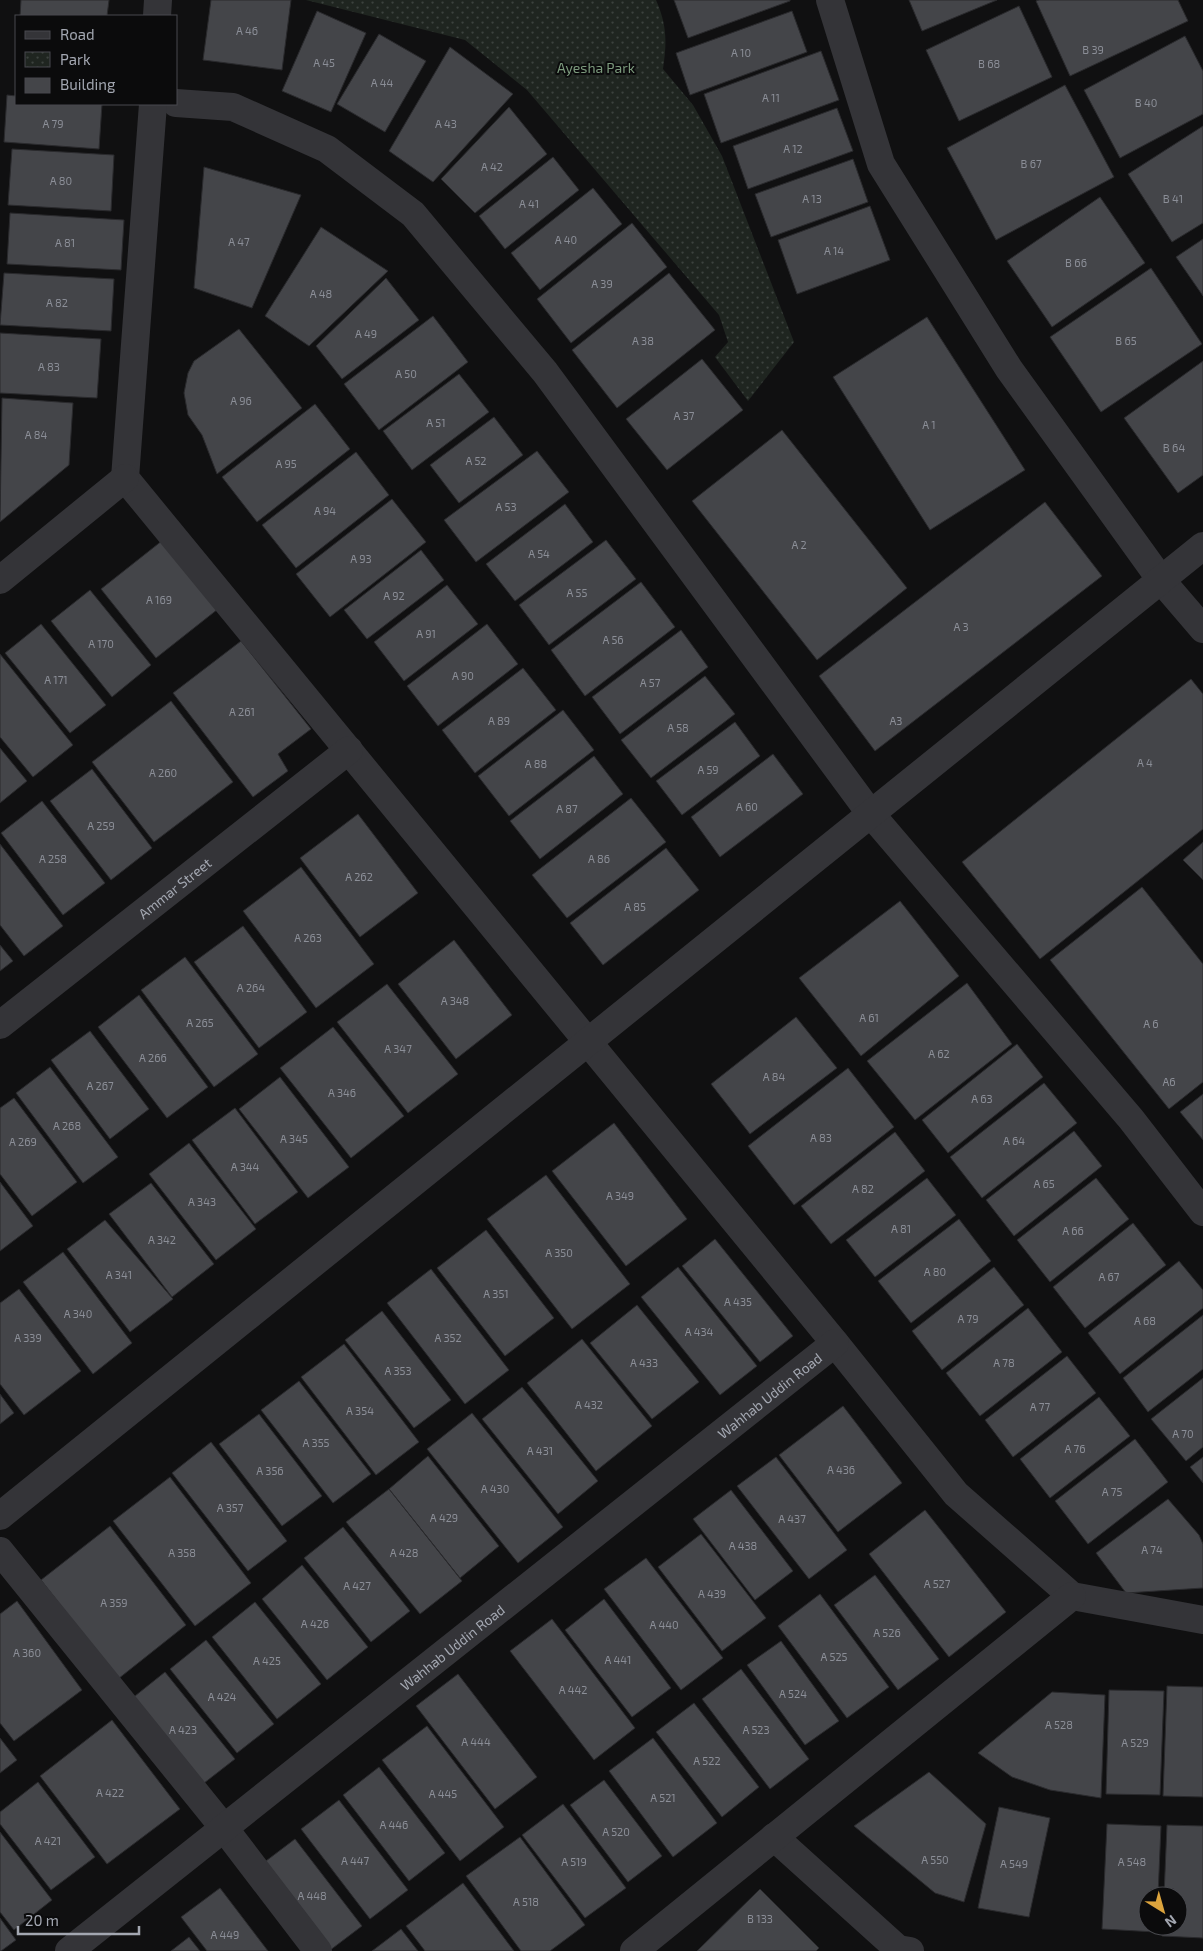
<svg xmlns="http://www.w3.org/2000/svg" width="1203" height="1951" font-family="'Exo 2',sans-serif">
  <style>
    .park { fill: url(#park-dots) }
    .building { fill: #444549; stroke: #2a2a2d }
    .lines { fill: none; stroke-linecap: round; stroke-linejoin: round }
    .minor { stroke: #343438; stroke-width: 28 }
    .labels { text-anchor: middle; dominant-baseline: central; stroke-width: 4; stroke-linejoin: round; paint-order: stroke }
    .number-label { font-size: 11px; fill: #8b8e97 }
    .park-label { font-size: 14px; fill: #7c9a7d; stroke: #0b0b0c }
    .street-label { font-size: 14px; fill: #a3a7b1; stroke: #0b0b0c }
  </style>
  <defs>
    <pattern id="park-dots" width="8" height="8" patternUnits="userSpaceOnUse" patternTransform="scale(1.25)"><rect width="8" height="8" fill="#1f2520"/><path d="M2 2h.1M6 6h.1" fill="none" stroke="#3c423e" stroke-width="1.8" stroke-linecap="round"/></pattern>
  </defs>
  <rect width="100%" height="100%" fill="#101011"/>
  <path class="park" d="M306,0H656C667,25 667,42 663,69L693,105L722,156L794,342L748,401L715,357L728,342L719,315L527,90L465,40Z"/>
  <path class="building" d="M21,0H109L107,16H20Z
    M211,0H291L282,70L203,60Z
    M674,0H790V1L688,38Z
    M909,0H997L922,31Z
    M1039,0H1178L1188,21L1070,76L1036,1Z
    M1019,6L1052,77L959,121L926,50Z
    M317,11L366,33L331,112L282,91Z
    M792,11L807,52L690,95L676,53Z
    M379,34L426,61L385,132L337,104Z
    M1185,36L1203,71V114L1120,158L1084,90Z
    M450,47L513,94L433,182L389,151Z
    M821,51L839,100L721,143L704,94Z
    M1065,85L1114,177L996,240L947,148Z
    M7,95L16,96V104H102L99,149L4,142Z
    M509,107L547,154L475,213L441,179Z
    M837,108L853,151L748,189L733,146Z
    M1203,126V223L1172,242L1128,174Z
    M12,149L114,155L111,211L8,205Z
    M553,157L579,190L505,249L479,216Z
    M853,159L868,202L771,237L755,194Z
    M204,167L301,195L252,308L194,288Z
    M593,188L622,224L540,290L511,253Z
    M1100,197L1145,263L1052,327L1007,261Z
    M870,206L890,260L797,294L778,240Z
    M10,213L124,220L121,270L7,264Z
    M632,223L667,267L571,343L537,299Z
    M321,227L388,271L309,346L265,316Z
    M1203,239V296L1176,257Z
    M1151,268L1202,344L1101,412L1050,337Z
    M4,273L114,279L111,331L0,325Z
    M669,273L715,330L617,408L572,350Z
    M386,278L419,320L342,379L316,346Z
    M433,316L468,362L379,430L344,384Z
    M927,317L1025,470L930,530L833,377Z
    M239,329L302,408L217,474L202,435L188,415L184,393L188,373L194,361Z
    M0,333L101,339L97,398L0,393Z
    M702,359L743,410L667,470L626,419Z
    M1203,361V475L1178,493L1124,418Z
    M459,374L489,412L412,470L383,431Z
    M2,398L73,403L69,465L0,522Z
    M315,404L350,449L257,522L222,477Z
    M494,417L523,455L459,503L430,465Z
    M782,430L907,588L817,660L692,501Z
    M537,451L569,492L476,562L444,520Z
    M356,452L389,495L296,568L262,525Z
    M392,499L426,542L330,617L296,574Z
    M1045,502L1102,576L875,751L819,676Z
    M565,504L593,542L515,601L486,564Z
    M163,540L218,609L156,658L101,589Z
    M606,540L636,579L549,645L519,605Z
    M421,550L444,580L367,639L344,610Z
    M641,582L675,627L585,696L551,650Z
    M447,585L478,624L404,681L374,642Z
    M90,590L151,665L112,697L51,621Z
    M41,624L106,705L70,733L5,653Z
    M487,624L518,664L438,726L407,686Z
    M681,630L708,667L620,734L592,697Z
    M241,641L311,729L278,754L288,771L253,797L173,693Z
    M0,654L73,745L33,777L0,737Z
    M523,668L556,710L475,773L442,730Z
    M705,676L735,714L651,778L621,740Z
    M1191,679L1203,694V829L1040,959L962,862Z
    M171,701L233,782L154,842L92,762Z
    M563,710L594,750L509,816L478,776Z
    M735,722L760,756L682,815L656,781Z
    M0,748L27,781L0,803Z
    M773,754L803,794L720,857L691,817Z
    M594,756L623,794L540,859L510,821Z
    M92,769L152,848L111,880L50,801Z
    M631,798L666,842L567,918L532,875Z
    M42,801L105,883L63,915L1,833Z
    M358,814L418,893L360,937L300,858Z
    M1203,842V880L1183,860Z
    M0,844L63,926L24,956L0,925Z
    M666,848L699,890L603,965L570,923Z
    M301,867L374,964L316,1008L243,911Z
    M1142,887L1203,964V1082L1169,1109L1050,960Z
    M900,901L959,976L861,1056L799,978Z
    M243,926L307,1012L259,1048L194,962Z
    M454,940L512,1015L456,1059L398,984Z
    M0,945L13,961L0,971Z
    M185,957L258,1054L214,1087L141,990Z
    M967,983L1012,1044L915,1120L867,1061Z
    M387,984L458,1074L408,1113L337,1022Z
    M139,995L208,1087L167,1118L98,1027Z
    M796,1017L837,1068L750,1134L711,1084Z
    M333,1027L404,1116L351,1158L280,1068Z
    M90,1031L149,1109L110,1139L51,1060Z
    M1017,1044L1043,1077L948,1153L922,1120Z
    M50,1067L118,1157L83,1183L16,1093Z
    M848,1068L894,1127L794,1205L748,1146Z
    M280,1077L349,1167L308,1198L239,1109Z
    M1044,1083L1077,1123L982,1198L950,1157Z
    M1203,1094V1140L1180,1112Z
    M14,1098L77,1182L32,1216L0,1174V1108Z
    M235,1108L298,1192L255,1224L192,1140Z
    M614,1123L687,1219L626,1266L552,1171Z
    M1074,1131L1102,1166L1014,1236L986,1200Z
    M895,1132L925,1171L831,1244L801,1206Z
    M189,1143L256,1229L216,1260L149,1174Z
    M546,1175L630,1284L572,1329L487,1219Z
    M927,1178L956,1215L875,1277L846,1240Z
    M1096,1178L1129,1219L1050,1282L1017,1240Z
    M0,1182L33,1226L0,1251Z
    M151,1183L214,1264L172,1297L109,1214Z
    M959,1219L991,1261L911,1323L878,1281Z
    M105,1220L173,1299L130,1332L67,1249Z
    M1133,1223L1166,1265L1085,1328L1053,1287Z
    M486,1230L554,1318L505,1356L437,1268Z
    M715,1239L793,1336L760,1362L682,1266Z
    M63,1252L132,1343L93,1374L23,1282Z
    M1179,1261L1203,1290V1308L1120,1374L1088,1333Z
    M678,1267L757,1366L720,1395L641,1297Z
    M994,1267L1024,1305L942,1370L912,1331Z
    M431,1269L509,1370L465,1404L387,1303Z
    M19,1289L81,1371L24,1415L0,1384V1303Z
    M637,1305L699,1382L652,1419L590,1343Z
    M1028,1308L1062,1352L980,1416L946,1373Z
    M382,1311L451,1400L414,1428L345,1340Z
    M1203,1315V1369L1148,1412L1123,1378Z
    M582,1339L652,1426L596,1471L527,1383Z
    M344,1344L419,1442L376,1475L301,1377Z
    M1067,1356L1096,1393L1013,1457L985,1420Z
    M1203,1378V1447L1186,1461L1151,1419Z
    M299,1381L371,1474L333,1503L261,1410Z
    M522,1387L598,1481L558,1514L482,1419Z
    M0,1394L14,1413L0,1424Z
    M1099,1397L1130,1436L1050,1498L1020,1459Z
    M843,1406L902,1483L838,1532L779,1455Z
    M472,1413L563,1527L518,1563L427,1449Z
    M259,1414L322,1496L282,1526L219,1444Z
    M1135,1439L1168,1482L1088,1544L1055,1501Z
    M211,1442L287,1541L248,1571L172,1473Z
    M428,1456L499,1546L460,1578L389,1489Z
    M776,1457L847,1550L809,1579L737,1486Z
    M1203,1457V1483L1190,1467Z
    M170,1477L251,1583L195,1626L113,1521Z
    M389,1489L462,1581L420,1614L346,1522Z
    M731,1490L793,1571L755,1600L693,1519Z
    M1168,1499L1199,1535L1203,1544V1588L1126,1593L1096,1553Z
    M925,1510L1006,1612L949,1657L869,1554Z
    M110,1526L186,1625L118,1679L41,1580Z
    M343,1527L410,1611L371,1642L304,1558Z
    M701,1534L766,1618L722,1651L658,1567Z
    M646,1558L723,1658L681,1690L604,1589Z
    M302,1565L368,1647L327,1680L262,1599Z
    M875,1575L939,1659L898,1690L834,1605Z
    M820,1594L889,1687L847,1718L778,1626Z
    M604,1599L671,1688L632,1717L565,1630Z
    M17,1601L82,1690L14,1741L0,1723V1614Z
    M255,1602L321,1684L277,1719L212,1637Z
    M552,1619L635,1728L594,1760L510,1651Z
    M206,1640L274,1724L237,1753L170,1669Z
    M781,1641L839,1721L805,1745L747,1665Z
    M741,1669L809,1759L770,1789L702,1699Z
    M165,1672L235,1759L199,1787L130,1700Z
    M458,1674L537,1777L495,1809L416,1706Z
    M1167,1686L1203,1687V1797L1163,1796Z
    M1109,1690L1164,1691L1160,1795L1106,1794Z
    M1052,1692L1105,1695L1101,1798L1050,1790L1012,1777L978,1753Z
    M694,1703L759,1787L722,1817L656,1732Z
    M112,1720L180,1809L107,1864L40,1776Z
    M427,1726L504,1827L460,1861L382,1760Z
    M0,1738L17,1760L0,1773Z
    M653,1738L717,1823L673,1857L609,1771Z
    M379,1767L445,1853L409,1881L343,1795Z
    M929,1772L986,1824L964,1902L935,1893L854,1826Z
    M604,1780L662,1856L628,1882L570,1805Z
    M38,1782L95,1857L51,1890L0,1824V1812Z
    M339,1800L408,1890L370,1919L301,1829Z
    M563,1804L626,1888L585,1918L522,1835Z
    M999,1807L1050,1818L1029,1917L978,1908Z
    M1107,1824L1161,1826L1158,1896H1148V1926H1156V1932L1102,1929Z
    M1167,1825L1203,1826V1938L1162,1936V1926H1178V1896H1164Z
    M0,1832L52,1900L14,1930L0,1912Z
    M520,1837L585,1925L550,1951H521L466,1876Z
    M295,1839L362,1926L329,1951L262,1864Z
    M463,1883L514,1951H425L406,1926Z
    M220,1888L268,1951H207L181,1917Z
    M760,1889L819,1948L816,1951H697Z
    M0,1918L16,1940L1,1951H0Z
    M401,1929L418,1951H372Z
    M189,1937L200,1951H171Z"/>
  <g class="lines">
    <g class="minor">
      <path d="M830,0L881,164L1009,369L1161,580L1203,629"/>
      <path d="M157,16L158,0"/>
      <path d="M176,103L233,107L327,149L413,214L545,372L870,813L1131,1119L1203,1212"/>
      <path d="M153,104L125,478L835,1343L956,1494L1072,1596L1203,1620"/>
      <path d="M0,580L125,478"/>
      <path id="s1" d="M0,1025L349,750"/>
      <path d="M0,1516L1203,546"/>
      <path d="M0,1551L224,1828L318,1951"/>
      <path d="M774,1837L898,1949L910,1951"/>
      <path id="s2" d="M69,1951L835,1343"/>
      <path d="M634,1951L1072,1596"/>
    </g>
  </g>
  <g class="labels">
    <g class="number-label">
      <text x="247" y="30">A 46</text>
      <text x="1093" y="49">B 39</text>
      <text x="741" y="52">A 10</text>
      <text x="324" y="62">A 45</text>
      <text x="989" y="63">B 68</text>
      <text x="382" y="82">A 44</text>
      <text x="771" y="97">A 11</text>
      <text x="1146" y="102">B 40</text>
      <text x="53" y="123">A 79</text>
      <text x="446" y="123">A 43</text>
      <text x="793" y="148">A 12</text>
      <text x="1031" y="163">B 67</text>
      <text x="492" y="166">A 42</text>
      <text x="61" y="180">A 80</text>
      <text x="812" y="198">A 13</text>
      <text x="1173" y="198">B 41</text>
      <text x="529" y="203">A 41</text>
      <text x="566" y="239">A 40</text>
      <text x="239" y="241">A 47</text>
      <text x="65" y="242">A 81</text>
      <text x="834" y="250">A 14</text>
      <text x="1076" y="262">B 66</text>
      <text x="602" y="283">A 39</text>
      <text x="321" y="293">A 48</text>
      <text x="57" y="302">A 82</text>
      <text x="366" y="333">A 49</text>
      <text x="643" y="340">A 38</text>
      <text x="1126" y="340">B 65</text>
      <text x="49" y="366">A 83</text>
      <text x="406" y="373">A 50</text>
      <text x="241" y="400">A 96</text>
      <text x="684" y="415">A 37</text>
      <text x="436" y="422">A 51</text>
      <text x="929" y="424">A 1</text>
      <text x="36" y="434">A 84</text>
      <text x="1174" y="447">B 64</text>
      <text x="476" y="460">A 52</text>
      <text x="286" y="463">A 95</text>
      <text x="506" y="506">A 53</text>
      <text x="325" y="510">A 94</text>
      <text x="799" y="544">A 2</text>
      <text x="539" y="553">A 54</text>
      <text x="361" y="558">A 93</text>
      <text x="577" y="592">A 55</text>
      <text x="394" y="595">A 92</text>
      <text x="159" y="599">A 169</text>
      <text x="961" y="626">A 3</text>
      <text x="426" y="633">A 91</text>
      <text x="613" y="639">A 56</text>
      <text x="101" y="643">A 170</text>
      <text x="463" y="675">A 90</text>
      <text x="56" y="679">A 171</text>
      <text x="650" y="682">A 57</text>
      <text x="242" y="711">A 261</text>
      <text x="499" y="720">A 89</text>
      <text x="896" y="720">A3</text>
      <text x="678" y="727">A 58</text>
      <text x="1145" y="762">A 4</text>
      <text x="536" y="763">A 88</text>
      <text x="708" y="769">A 59</text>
      <text x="163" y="772">A 260</text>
      <text x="747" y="806">A 60</text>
      <text x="567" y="808">A 87</text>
      <text x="101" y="825">A 259</text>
      <text x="53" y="858">A 258</text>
      <text x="599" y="858">A 86</text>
      <text x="359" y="876">A 262</text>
      <text x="635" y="906">A 85</text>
      <text x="308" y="937">A 263</text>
      <text x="251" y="987">A 264</text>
      <text x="455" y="1000">A 348</text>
      <text x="869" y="1017">A 61</text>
      <text x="200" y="1022">A 265</text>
      <text x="1151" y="1023">A 6</text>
      <text x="398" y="1048">A 347</text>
      <text x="939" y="1053">A 62</text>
      <text x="153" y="1057">A 266</text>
      <text x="774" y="1076">A 84</text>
      <text x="1169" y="1081">A6</text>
      <text x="100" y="1085">A 267</text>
      <text x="342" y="1092">A 346</text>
      <text x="982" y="1098">A 63</text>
      <text x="67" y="1125">A 268</text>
      <text x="821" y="1137">A 83</text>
      <text x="294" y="1138">A 345</text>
      <text x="1014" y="1140">A 64</text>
      <text x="23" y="1141">A 269</text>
      <text x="245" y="1166">A 344</text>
      <text x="1044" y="1183">A 65</text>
      <text x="863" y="1188">A 82</text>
      <text x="620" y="1195">A 349</text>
      <text x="202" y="1201">A 343</text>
      <text x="901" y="1228">A 81</text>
      <text x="1073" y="1230">A 66</text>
      <text x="162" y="1239">A 342</text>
      <text x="559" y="1252">A 350</text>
      <text x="935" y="1271">A 80</text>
      <text x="119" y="1274">A 341</text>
      <text x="1109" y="1276">A 67</text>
      <text x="496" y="1293">A 351</text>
      <text x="738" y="1301">A 435</text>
      <text x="78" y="1313">A 340</text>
      <text x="968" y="1318">A 79</text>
      <text x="1145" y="1320">A 68</text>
      <text x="699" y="1331">A 434</text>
      <text x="28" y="1337">A 339</text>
      <text x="448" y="1337">A 352</text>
      <text x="644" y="1362">A 433</text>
      <text x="1004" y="1362">A 78</text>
      <text x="398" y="1370">A 353</text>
      <text x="589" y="1404">A 432</text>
      <text x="1040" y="1406">A 77</text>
      <text x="360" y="1410">A 354</text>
      <text x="1183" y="1433">A 70</text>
      <text x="316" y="1442">A 355</text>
      <text x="1075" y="1448">A 76</text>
      <text x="540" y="1450">A 431</text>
      <text x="841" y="1469">A 436</text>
      <text x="270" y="1470">A 356</text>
      <text x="495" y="1488">A 430</text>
      <text x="1112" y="1491">A 75</text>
      <text x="230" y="1507">A 357</text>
      <text x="444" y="1517">A 429</text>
      <text x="792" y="1518">A 437</text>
      <text x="743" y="1545">A 438</text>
      <text x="1152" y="1549">A 74</text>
      <text x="182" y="1552">A 358</text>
      <text x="404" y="1552">A 428</text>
      <text x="937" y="1583">A 527</text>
      <text x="357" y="1585">A 427</text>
      <text x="712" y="1593">A 439</text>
      <text x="114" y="1602">A 359</text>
      <text x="315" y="1623">A 426</text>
      <text x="664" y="1624">A 440</text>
      <text x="887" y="1632">A 526</text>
      <text x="27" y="1652">A 360</text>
      <text x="834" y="1656">A 525</text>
      <text x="618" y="1659">A 441</text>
      <text x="267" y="1660">A 425</text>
      <text x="573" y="1689">A 442</text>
      <text x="793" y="1693">A 524</text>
      <text x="222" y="1696">A 424</text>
      <text x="1059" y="1724">A 528</text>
      <text x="183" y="1729">A 423</text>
      <text x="756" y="1729">A 523</text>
      <text x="476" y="1741">A 444</text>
      <text x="1135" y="1742">A 529</text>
      <text x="707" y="1760">A 522</text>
      <text x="110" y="1792">A 422</text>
      <text x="443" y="1793">A 445</text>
      <text x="663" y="1797">A 521</text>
      <text x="394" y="1824">A 446</text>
      <text x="616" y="1831">A 520</text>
      <text x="48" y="1840">A 421</text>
      <text x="935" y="1859">A 550</text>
      <text x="355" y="1860">A 447</text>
      <text x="574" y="1861">A 519</text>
      <text x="1132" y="1861">A 548</text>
      <text x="1014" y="1863">A 549</text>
      <text x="312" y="1895">A 448</text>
      <text x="526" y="1901">A 518</text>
      <text x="760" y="1918">B 133</text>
      <text x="225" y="1934">A 449</text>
    </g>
    <g class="park-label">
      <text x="596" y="67">Ayesha Park</text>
    </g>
    <g class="street-label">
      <text stroke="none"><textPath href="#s1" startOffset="222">Ammar Street</textPath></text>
      <text stroke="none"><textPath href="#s2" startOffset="894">Wahhab Uddin Road</textPath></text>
      <text stroke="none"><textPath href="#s2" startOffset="489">Wahhab Uddin Road</textPath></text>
    </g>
  </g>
  <rect x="15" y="15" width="162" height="90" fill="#0b0b0c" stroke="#48494e"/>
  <rect x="25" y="31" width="25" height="8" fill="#343438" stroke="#48494e"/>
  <text x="60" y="40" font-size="15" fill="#a3a7b1">Road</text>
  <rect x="25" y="52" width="25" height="15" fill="url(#park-dots)" stroke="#48494e"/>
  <text x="60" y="65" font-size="15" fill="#a3a7b1">Park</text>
  <rect x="25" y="78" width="25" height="15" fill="#444549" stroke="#48494e"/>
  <text x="60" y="90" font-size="15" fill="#a3a7b1">Building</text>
  <g transform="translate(1163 1911) rotate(143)"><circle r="24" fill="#0b0b0c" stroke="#48494e"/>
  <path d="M0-4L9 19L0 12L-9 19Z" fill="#dca43d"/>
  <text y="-8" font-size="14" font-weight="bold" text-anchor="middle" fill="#a3a7b1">N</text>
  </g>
  <path d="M18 1926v8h121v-8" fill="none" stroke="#a3a7b1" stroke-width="2.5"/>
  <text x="25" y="1926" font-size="15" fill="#a3a7b1" stroke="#0b0b0c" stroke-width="4" paint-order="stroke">20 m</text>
</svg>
